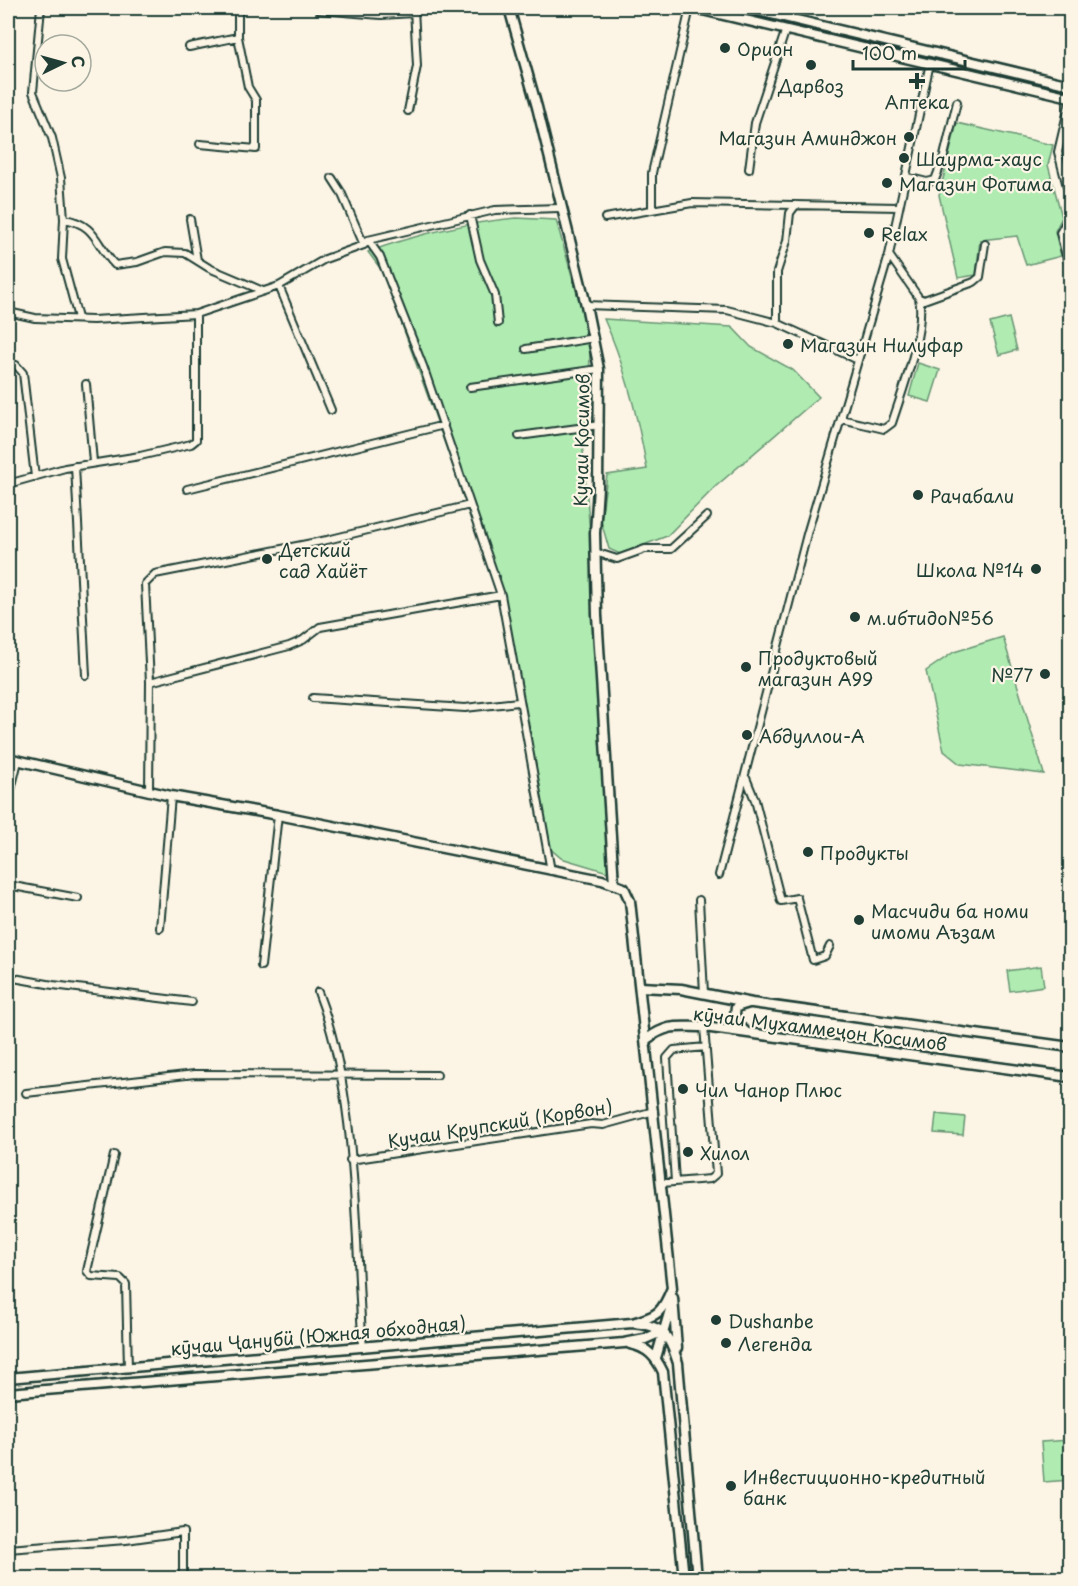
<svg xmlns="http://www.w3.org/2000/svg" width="1078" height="1586" font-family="'Playpen Sans',sans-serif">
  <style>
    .green { fill: #b0ecb2; stroke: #689473; stroke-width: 1.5 }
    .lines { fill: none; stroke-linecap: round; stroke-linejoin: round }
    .street-casing { stroke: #1f3d34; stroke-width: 10 }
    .secondary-casing { stroke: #1f3d34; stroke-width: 13 }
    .street { stroke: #fcf5e5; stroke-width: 6 }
    .secondary { stroke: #fcf5e5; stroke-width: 8 }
    .poi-dot { fill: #1f3d34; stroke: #fcf5e5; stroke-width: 2 }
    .labels { text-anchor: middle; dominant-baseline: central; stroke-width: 4.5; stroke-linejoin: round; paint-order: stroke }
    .poi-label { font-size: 18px; fill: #1f3d34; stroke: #fcf5e5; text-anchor: start }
    .street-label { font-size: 18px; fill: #1f3d34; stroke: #fcf5e5 }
  </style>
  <rect width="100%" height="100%" fill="#fcf5e5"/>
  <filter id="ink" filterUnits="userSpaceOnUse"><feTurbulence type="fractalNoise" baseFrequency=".0167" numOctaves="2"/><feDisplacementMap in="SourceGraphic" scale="12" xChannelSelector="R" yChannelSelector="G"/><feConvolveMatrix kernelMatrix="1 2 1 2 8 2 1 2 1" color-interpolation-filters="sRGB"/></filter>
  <g filter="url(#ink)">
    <path class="green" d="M957,123L1053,145L1048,165L1062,217L1055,231L1061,256L1026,265L1017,236L980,240L976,275L958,278L939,195Z
      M516,218L556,220L590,339L589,416L583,451L597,615L604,806L611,873L561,858L547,846L501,599L383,272L368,252C417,234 464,223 516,218Z
      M1009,318L1017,350L999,355L990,323Z
      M604,319L732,327L751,347L793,370L819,397L715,487L667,536L620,554L609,549L601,521L607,475L647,469C638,418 626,367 604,319Z
      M918,363L940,370L930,402L909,396Z
      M1003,637L1044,774L960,764L944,751L926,671L954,652Z
      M1041,966L1044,986L1010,991L1007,971Z
      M936,1114L965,1117L963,1135L934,1133Z
      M1070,1440V1480L1044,1482L1041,1442Z"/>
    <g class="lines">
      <g class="street-casing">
        <path id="street" d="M41,8L33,92L52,138L61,178L64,219L62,259L78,318
          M319,10L381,15L413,13
          M189,47L238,37
          M1070,101L1058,152L1070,198
          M408,111L417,66L414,8
          M200,144L256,149V100L248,87L238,37V8
          M749,169L755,123L786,29
          M907,177L927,182L935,180L944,156L957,102
          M332,178L341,192L364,245
          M652,208V173L690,8
          M470,215L480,260L495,295L498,323
          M1070,215L1060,233L1070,270
          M605,218L692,203L898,207
          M64,219C97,224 96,246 115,265L137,262L165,252L185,253L209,268L263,291
          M190,219L197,260
          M368,240L380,257L423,366L501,595L551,871
          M889,255L919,298L924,300L974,282L980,277L985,244
          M279,286L331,410
          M586,305L727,310L777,323V272L787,241L790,213L796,205
          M8,312L35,318L93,320L196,314L279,286L325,259L364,245L368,240L495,210L560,208
          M777,323L858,360
          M526,349L594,338
          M8,364L16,365L23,373L35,477
          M86,384L93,462
          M470,387L599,369
          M841,419L884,429L892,423C902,392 926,328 919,298
          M519,436L600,425
          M75,466L86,675
          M8,484L65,468L140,456L191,444L196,440V314
          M187,489L444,425
          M595,552L617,559L645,549H671L707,516
          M150,682L289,646L303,640L320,627L501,595
          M313,698L465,708L518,702
          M746,778L755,800L781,901L797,898L813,960L825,956L830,946
          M149,791L150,682L145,584L155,574L327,540L470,505
          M8,802L18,761
          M719,875L807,534L889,255L930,63
          M8,885L78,898
          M699,900L704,993
          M160,928L171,796
          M261,966L278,815
          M8,977L53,985L192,1002
          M318,992C359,1098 354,1235 363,1348
          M26,1093L195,1074L437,1075
          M114,1155L87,1271L91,1276L120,1278L126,1284L128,1368
          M350,1160L591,1124L603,1125L654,1111
          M675,1182L667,1058L674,1050L706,1047
          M662,1183L710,1179L716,1174L704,1027
          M8,1549L126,1540L183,1532V1578"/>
      </g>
      <g class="secondary-casing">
        <path id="secondary" d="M509,8L537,107L586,305L599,369L598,487L595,533L597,615L614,884
          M694,8L1070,97
          M746,8L1070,85
          M8,758L171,796L278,815L602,880L624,888L630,901L672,1288C662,1313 658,1316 632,1323
          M640,987L681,989L752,1003L1070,1047
          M745,1031L734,1022L736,1007L749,1003
          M647,1039C669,1023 678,1027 704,1027L1070,1077
          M673,1298L677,1348
          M630,1344C647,1347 656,1357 663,1372L684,1578
          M656,1358L671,1306
          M8,1378L632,1323C663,1325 669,1334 678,1363L697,1578
          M8,1393L624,1343L645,1339L663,1331"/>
      </g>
      <use href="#street" class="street"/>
      <use href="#secondary" class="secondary"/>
    </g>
  </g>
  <g class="poi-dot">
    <circle cx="725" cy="48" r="6"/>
    <circle cx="811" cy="65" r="6"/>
    <path d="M914 72h6v6h6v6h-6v6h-6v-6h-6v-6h6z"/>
    <circle cx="909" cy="137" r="6"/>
    <circle cx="904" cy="158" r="6"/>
    <circle cx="887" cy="183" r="6"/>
    <circle cx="869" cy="233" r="6"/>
    <circle cx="788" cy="344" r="6"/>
    <circle cx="918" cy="495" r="6"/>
    <circle cx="267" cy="559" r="6"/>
    <circle cx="1036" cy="569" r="6"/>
    <circle cx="855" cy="617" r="6"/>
    <circle cx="746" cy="667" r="6"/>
    <circle cx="1045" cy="674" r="6"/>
    <circle cx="747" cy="735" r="6"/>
    <circle cx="808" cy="852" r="6"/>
    <circle cx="859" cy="920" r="6"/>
    <circle cx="683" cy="1089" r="6"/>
    <circle cx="688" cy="1152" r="6"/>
    <circle cx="716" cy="1320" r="6"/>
    <circle cx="726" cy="1343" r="6"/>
    <circle cx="731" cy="1486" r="6"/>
  </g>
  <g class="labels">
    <g class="poi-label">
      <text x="737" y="48">Орион</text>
      <text x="811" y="85" text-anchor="middle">Дарвоз</text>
      <text x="917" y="101" text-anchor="middle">Аптека</text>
      <text x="897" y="137" text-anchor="end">Магазин Аминджон</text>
      <text x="916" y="158">Шаурма-хаус</text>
      <text x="899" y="183">Магазин Фотима</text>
      <text x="881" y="233">Relax</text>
      <text x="800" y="344">Магазин Нилуфар</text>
      <text x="930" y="495">Рачабали</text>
      <text x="279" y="549">Детский<tspan x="279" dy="21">сад Хайёт</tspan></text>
      <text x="1024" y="569" text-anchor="end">Школа №14</text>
      <text x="867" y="617">м.ибтидо№56</text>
      <text x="758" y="657">Продуктовый<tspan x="758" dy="21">магазин А99</tspan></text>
      <text x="1033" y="674" text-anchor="end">№77</text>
      <text x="759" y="735">Абдуллои-А</text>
      <text x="820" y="852">Продукты</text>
      <text x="871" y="910">Масчиди ба номи<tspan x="871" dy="21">имоми Аъзам</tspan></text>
      <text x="695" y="1089">Чил Чанор Плюс</text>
      <text x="700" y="1152">Хилол</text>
      <text x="728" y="1320">Dushanbe</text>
      <text x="738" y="1343">Легенда</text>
      <text x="743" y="1476">Инвестиционно-кредитный<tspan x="743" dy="21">банк</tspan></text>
    </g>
    <g class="street-label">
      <text transform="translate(581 440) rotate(-89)">Кучаи Қосимов</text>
      <text transform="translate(820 1028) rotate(7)">кӯчаи Мухаммеҷон Қосимов</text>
      <text transform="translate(500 1123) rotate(-9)">Кучаи Крупский (Корвон)</text>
      <text transform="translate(318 1335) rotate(-5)">кӯчаи Ҷанубӣ (Южная обходная)</text>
    </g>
  </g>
  <rect width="1078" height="1586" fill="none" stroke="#fcf5e5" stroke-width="30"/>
  <rect x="15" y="15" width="1048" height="1556" fill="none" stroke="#1f3d34" stroke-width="2" filter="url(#ink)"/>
  <g transform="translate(63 63) rotate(85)"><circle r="28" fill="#fcf5e5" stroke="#a4ab9e" stroke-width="1.5"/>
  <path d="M0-4.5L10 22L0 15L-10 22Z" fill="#1f3d34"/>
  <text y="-9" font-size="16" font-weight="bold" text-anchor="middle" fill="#1f3d34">С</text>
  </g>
  <path d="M853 60v9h112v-9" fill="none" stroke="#1f3d34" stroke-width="3"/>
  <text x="862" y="60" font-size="18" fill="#1f3d34" stroke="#fcf5e5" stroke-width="4.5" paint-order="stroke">100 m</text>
</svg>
